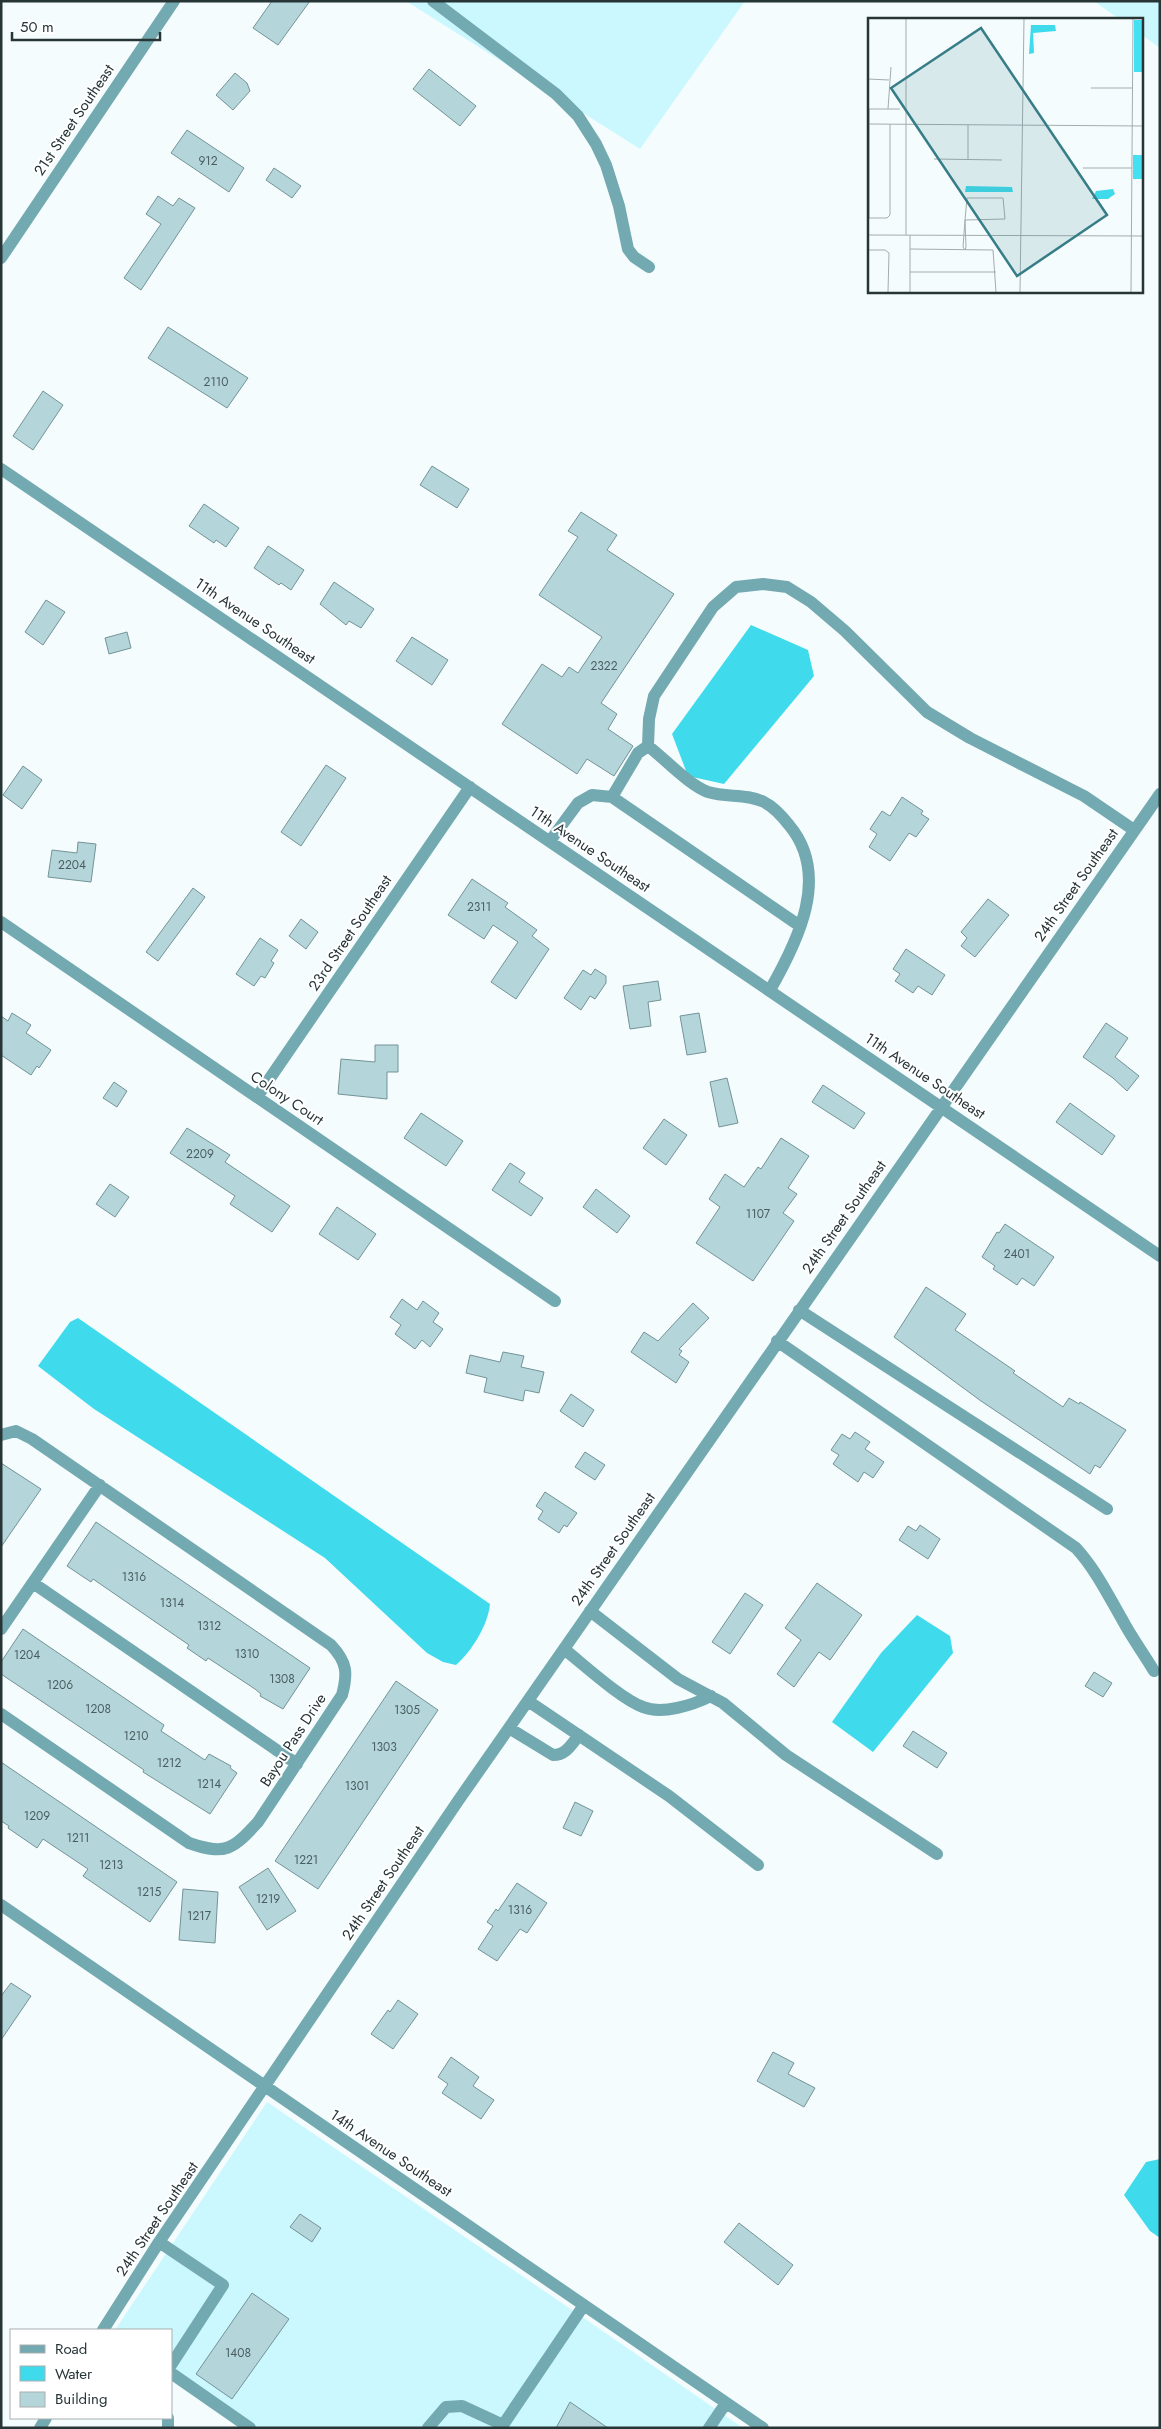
<svg xmlns="http://www.w3.org/2000/svg" width="1161" height="2429" font-family="Jost,sans-serif">
  <style>
    .built { fill: #cbf8fe }
    .water { fill: #3fdbed }
    .building { fill: #b4d6db; stroke: #739397 }
    .lines { fill: none; stroke-linecap: round; stroke-linejoin: round }
    .minor { stroke: #73a9b0; stroke-width: 12 }
    .labels { text-anchor: middle; dominant-baseline: central; stroke-width: 4; stroke-linejoin: round; paint-order: stroke }
    .number-label { font-size: 12px; fill: #4a5d60 }
    .street-label { font-size: 15px; fill: #273537; stroke: #fff }
    .inset-road { fill: none; stroke: #a3acae; stroke-width: 1 }
    .view { fill: #367d87; fill-opacity: 0.15; stroke: #367d87; stroke-width: 2.5 }
    .inset-edge { fill: none; stroke: #273537; stroke-width: 2.5 }
  </style>
  <rect width="100%" height="100%" fill="#f5fcfd"/>
  <path class="built" d="M406,1H745L640,149Z
    M1094,1H1160V48L1142,35V19H1119Z
    M267,2102L578,2314L743,2428H245L171,2373V2330H115Z"/>
  <path class="water" d="M751,625L808,650L814,676L724,784L688,776L672,734Z
    M78,1318L490,1604C488,1625 472,1651 456,1665L443,1662L427,1653L325,1558L94,1409L38,1366L70,1322Z
    M917,1615L950,1636L953,1653L873,1752L832,1722L881,1653Z
    M1160,2159V2238L1150,2231L1124,2195L1146,2162Z"/>
  <path class="building" d="M272,1H310L278,45L253,28Z
    M429,69L476,106L460,126L413,89Z
    M235,73L247,83L250,91L233,110L216,95Z
    M187,130L244,168L229,192L171,153Z
    M274,168L301,186L292,198L266,180Z
    M158,196L173,206L179,198L195,208L141,290L124,278L161,224L146,214Z
    M168,327L248,378L227,408L148,358Z
    M43,391L63,405L33,450L13,436Z
    M432,466L469,489L457,508L420,485Z
    M204,504L239,528L226,547L216,540L214,543L189,526Z
    M581,512L617,535L607,550L674,594L601,703L617,714L608,729L633,746L614,776L587,759L577,774L502,724L542,664L562,677L569,667L578,673L602,637L539,595L578,537L568,531Z
    M268,546L304,570L291,590L281,583L279,585L254,568Z
    M334,582L374,609L361,628L349,621L346,625L320,604Z
    M46,600L65,612L43,645L25,632Z
    M127,632L131,648L109,654L105,638Z
    M412,637L448,660L432,685L396,661Z
    M326,765L346,778L301,846L281,832Z
    M23,766L42,780L22,809L3,795Z
    M902,797L923,811L921,814L929,819L916,837L909,833L890,861L869,847L877,834L870,829L882,811L890,816Z
    M78,842L96,844L91,882L48,877L52,850L77,853Z
    M472,879L508,903L505,907L537,930L532,936L549,949L516,999L491,982L518,942L493,925L484,939L448,915Z
    M193,888L205,897L158,961L146,952Z
    M988,899L1009,915L975,957L961,946L967,938L961,932Z
    M301,919L318,932L306,949L289,936Z
    M260,938L278,950L271,961L274,963L265,978L261,976L254,986L236,974Z
    M906,949L945,975L932,995L918,986L913,993L895,981L900,974L893,969Z
    M595,969L606,976V983L595,999L590,996L581,1010L564,998L583,970L591,975Z
    M658,981L661,1000L648,1002L651,1026L630,1029L623,986Z
    M12,1013L31,1025L26,1033L51,1050L39,1068L37,1066L31,1075L1,1055V1016L8,1021Z
    M699,1013L706,1052L687,1055L680,1016Z
    M1106,1023L1128,1038L1115,1057L1139,1076L1127,1091L1113,1078L1083,1057Z
    M375,1045H398V1072H387V1099L338,1094L341,1059L375,1062Z
    M727,1078L738,1123L719,1127L710,1082Z
    M114,1082L127,1091L117,1107L103,1098Z
    M823,1085L865,1113L854,1129L812,1102Z
    M1070,1103L1115,1136L1102,1155L1056,1122Z
    M421,1113L463,1141L446,1166L404,1138Z
    M664,1119L687,1135L666,1165L643,1148Z
    M187,1128L230,1155L225,1162L290,1206L272,1232L230,1204L235,1196L170,1153Z
    M781,1138L809,1156L788,1188L797,1194L783,1213L794,1221L753,1281L696,1243L720,1207L709,1199L725,1174L744,1187L758,1167L761,1169Z
    M510,1163L525,1173L519,1182L543,1198L531,1216L492,1190Z
    M110,1184L129,1197L115,1217L96,1204Z
    M596,1189L630,1216L617,1233L583,1207Z
    M337,1207L376,1234L358,1260L319,1234Z
    M1005,1224L1054,1257L1034,1286L1022,1278L1017,1285L993,1269L995,1266L982,1257L997,1232L999,1233Z
    M926,1287L966,1314L955,1330L1015,1371L1013,1373L1063,1407L1069,1398L1079,1404L1080,1402L1126,1430L1100,1468L1095,1465L1090,1474L981,1401L894,1337Z
    M402,1299L417,1310L423,1301L439,1313L433,1322L443,1329L430,1347L422,1340L415,1349L395,1334L401,1325L390,1317Z
    M693,1303L709,1318L679,1349L682,1351L679,1355L689,1362L676,1383L631,1352L644,1332L658,1341Z
    M503,1352L524,1356L521,1367L544,1372L539,1393L525,1390L523,1401L484,1392L487,1378L466,1373L470,1355L500,1362Z
    M571,1394L594,1410L583,1427L560,1411Z
    M855,1432L870,1442L865,1449L884,1462L873,1478L864,1472L858,1482L833,1464L839,1455L831,1450L842,1434L850,1439Z
    M585,1452L605,1465L595,1480L575,1467Z
    M1,1463L41,1489L1,1547Z
    M545,1492L577,1513L567,1527L564,1525L559,1533L538,1519L543,1511L536,1506Z
    M96,1522L310,1668L283,1709L260,1696L261,1694L255,1689L208,1658L206,1661L187,1648L189,1645L93,1579L91,1582L67,1566Z
    M920,1525L940,1539L928,1559L899,1540L908,1526L916,1531Z
    M817,1583L862,1615L830,1660L819,1652L794,1687L777,1674L801,1640L785,1628Z
    M745,1593L763,1605L730,1654L712,1642Z
    M23,1629L164,1725L161,1731L205,1760L209,1754L231,1766L230,1768L237,1773L210,1814L143,1772L144,1770L1,1674V1662Z
    M1094,1672L1112,1683L1103,1697L1085,1686Z
    M396,1681L438,1710L318,1889L275,1861Z
    M913,1731L947,1753L937,1768L903,1746Z
    M1,1762L177,1882L150,1922L83,1876L88,1869L43,1839L37,1848L8,1828L9,1826L1,1821Z
    M575,1802L593,1811L581,1836L563,1828Z
    M268,1868L296,1911L267,1930L239,1887Z
    M517,1883L547,1903L527,1933L520,1929L497,1961L478,1949L493,1926L487,1922L496,1909L498,1911Z
    M183,1889L218,1892L215,1943L179,1940Z
    M11,1983L31,1996L1,2040V1996Z
    M398,2000L418,2014L393,2049L371,2034L388,2010L390,2012Z
    M773,2052L794,2063L788,2074L815,2088L804,2107L757,2081Z
    M451,2057L479,2077L473,2086L494,2100L481,2119L442,2093L448,2084L438,2077Z
    M300,2214L321,2228L312,2242L290,2227Z
    M739,2223L793,2265L778,2285L724,2242Z
    M252,2293L289,2319L232,2399L196,2374Z
    M570,2402L608,2428H556Z"/>
  <g class="lines">
    <path class="minor" d="M433,1L556,94L578,116L596,144L606,165L619,206L628,249L634,257L649,267
      M1,258L174,1
      M1,469L1160,1256
      M648,746L649,719L654,696L713,607L736,587L763,584L787,587L811,602L845,631L927,712L970,738L1084,796L1134,830
      M612,797L800,926
      M550,841L578,803L592,795L612,797L638,753L648,746C665,759 689,785 708,792C727,798 746,793 764,802C774,807 782,816 789,825C831,875 798,941 770,990
      M1,922L555,1301
      M257,1097L470,787
      M799,1310L1107,1509
      M777,1341L1076,1548C1096,1570 1108,1595 1123,1621C1132,1638 1144,1654 1154,1671
      M1,1435L16,1431L32,1439L331,1645C347,1662 348,1673 342,1695L258,1822C233,1849 226,1856 189,1843L1,1714
      M33,1583L297,1764
      M590,1611L678,1679L723,1703L786,1755L937,1854
      M1,1629L100,1485
      M564,1649C583,1664 621,1699 643,1707C662,1715 693,1705 711,1696
      M528,1701L669,1796L758,1865
      M509,1728L553,1755C566,1755 571,1745 579,1735
      M1,1905L763,2428
      M159,2242L223,2285L171,2365
      M103,2330L159,2242L458,1801L1160,794
      M171,2373L250,2428
      M168,2418V2428
      M40,2428L46,2418
      M428,2428L446,2407L462,2406L503,2425L584,2305
      M709,2428L726,2403"/>
  </g>
  <g class="labels">
    <g class="number-label">
      <text x="208" y="161">912</text>
      <text x="216" y="382">2110</text>
      <text x="604" y="666">2322</text>
      <text x="72" y="865">2204</text>
      <text x="479" y="907">2311</text>
      <text x="200" y="1154">2209</text>
      <text x="758" y="1214">1107</text>
      <text x="1017" y="1254">2401</text>
      <text x="134" y="1577">1316</text>
      <text x="172" y="1603">1314</text>
      <text x="209" y="1626">1312</text>
      <text x="247" y="1654">1310</text>
      <text x="27" y="1655">1204</text>
      <text x="282" y="1679">1308</text>
      <text x="60" y="1685">1206</text>
      <text x="98" y="1709">1208</text>
      <text x="407" y="1710">1305</text>
      <text x="136" y="1736">1210</text>
      <text x="384" y="1747">1303</text>
      <text x="169" y="1763">1212</text>
      <text x="209" y="1784">1214</text>
      <text x="357" y="1786">1301</text>
      <text x="37" y="1816">1209</text>
      <text x="78" y="1838">1211</text>
      <text x="306" y="1860">1221</text>
      <text x="111" y="1865">1213</text>
      <text x="149" y="1892">1215</text>
      <text x="268" y="1899">1219</text>
      <text x="520" y="1910">1316</text>
      <text x="199" y="1916">1217</text>
      <text x="238" y="2353">1408</text>
    </g>
    <g class="street-label">
      <text transform="translate(74 120) rotate(-56)">21st Street Southeast</text>
      <text transform="translate(255 621) rotate(34)">11th Avenue Southeast</text>
      <text transform="translate(590 849) rotate(34)">11th Avenue Southeast</text>
      <text transform="translate(1076 885) rotate(-55)">24th Street Southeast</text>
      <text transform="translate(350 933) rotate(-56)">23rd Street Southeast</text>
      <text transform="translate(925 1076) rotate(34)">11th Avenue Southeast</text>
      <text transform="translate(287 1098) rotate(34)">Colony Court</text>
      <text transform="translate(844 1217) rotate(-55)">24th Street Southeast</text>
      <text transform="translate(613 1549) rotate(-55)">24th Street Southeast</text>
      <text transform="translate(293 1740) rotate(-57)">Bayou Pass Drive</text>
      <text transform="translate(383 1883) rotate(-56)">24th Street Southeast</text>
      <text transform="translate(391 2153) rotate(34)">14th Avenue Southeast</text>
      <text transform="translate(157 2219) rotate(-56)">24th Street Southeast</text>
    </g>
  </g>
  <g transform="translate(868 18)">
    <rect width="275" height="275" fill="#f5fcfd"/>
    <path d="M266,2H275V54H266ZM265,137H275V161H265Z" fill="#46e0f3"/>
    <path d="M163,7H187L188,13L165,15L166,35L161,36ZM98,168L144,169L145,174H97ZM245,171L247,176L240,181H224L228,173Z" fill="#3fdbed"/>
    <path class="inset-road" d="M0,61L21,62M223,70H264M0,91H32M20,91L23,49M0,106L275,108M66,141L134,142M100,142V107M215,150H264M99,180H135L137,201L97,202ZM0,200H19L22,197V106M1,200V91M97,202L98,229L97,232L95,229ZM0,217L275,218M38,217V1M42,231L125,232L128,274M0,232H17L21,235L20,274M42,254H128M42,274V217M152,274L156,1M263,274L265,1"/>
    <path class="view" d="M113,10L239,197L149,258L23,70Z"/>
    <rect width="275" height="275" class="inset-edge"/>
  </g>
  <rect width="1161" height="2429" fill="none" stroke="#273537" stroke-width="5"/>
  <rect x="10" y="2329" width="162" height="90" fill="#ffffff" stroke="#a9aeaf"/>
  <rect x="20" y="2345" width="25" height="8" fill="#73a9b0" stroke="#a9aeaf"/>
  <text x="55" y="2354" font-size="15" fill="#273537">Road</text>
  <rect x="20" y="2366" width="25" height="15" fill="#3fdbed" stroke="#a9aeaf"/>
  <text x="55" y="2379" font-size="15" fill="#273537">Water</text>
  <rect x="20" y="2392" width="25" height="15" fill="#b4d6db" stroke="#a9aeaf"/>
  <text x="55" y="2404" font-size="15" fill="#273537">Building</text>
  <path d="M12 32v8h148v-8" fill="none" stroke="#273537" stroke-width="2.5"/>
  <text x="20" y="32" font-size="15" fill="#273537" stroke="#ffffff" stroke-width="4" paint-order="stroke">50 m</text>
</svg>
